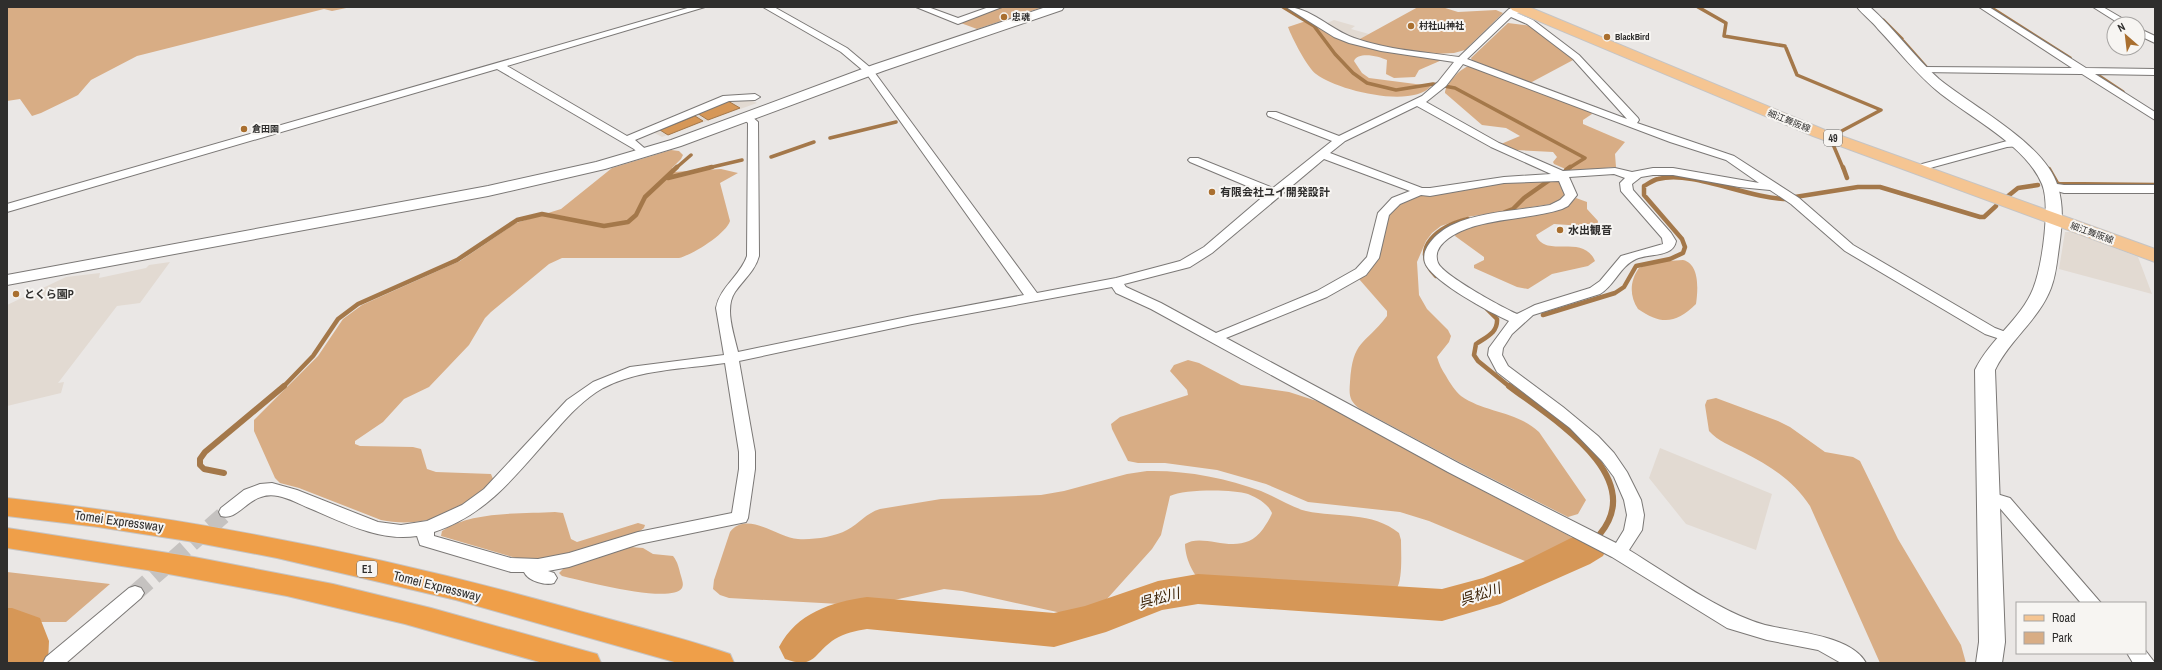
<svg xmlns="http://www.w3.org/2000/svg" width="2162" height="670" font-family="'Archivo Narrow','Noto Sans JP',sans-serif">
  <style>
    .built { fill: #e2dad2 }
    .green { fill: #d8ad85 }
    .water { fill: #d69757; stroke: #a4784a }
    .lines { fill: none; stroke-linecap: round; stroke-linejoin: round }
    .stream-far2 { stroke: #a4784a; stroke-width: 3.5 }
    .stream-far1 { stroke: #a4784a; stroke-width: 4.5 }
    .stream { stroke: #a4784a; stroke-width: 6 }
    .river { fill: #d69757; fill-rule: evenodd }
    .street-tunnel { stroke: #c5c2c0; stroke-width: 17; stroke-dasharray: 17 8; stroke-linecap: butt }
    .street-casing { stroke: #7b7876; stroke-width: 2 }
    .secondary-casing { stroke: #7b7876; stroke-width: 2 }
    .primary-casing { stroke: #c5c4c4; stroke-width: 2 }
    .highway-casing { stroke: #c5c4c4; stroke-width: 2 }
    .street { fill: #fff; fill-rule: evenodd }
    .secondary { fill: #fff; fill-rule: evenodd }
    .primary { fill: #f5c592; fill-rule: evenodd }
    .highway { fill: #ef9f49; fill-rule: evenodd }
    .poi-dot { fill: #a96f2f; stroke: #f7f5f2; stroke-width: 1.5 }
    .labels { text-anchor: middle; dominant-baseline: central; stroke-width: 4; stroke-linejoin: round; paint-order: stroke }
    .far-poi-label { font-size: 9px; font-weight: bold; fill: #2f2e2d; stroke: #f7f5f2; text-anchor: start }
    .far-street-label { font-size: 9px; fill: #2f2e2d; stroke: #f7f5f2 }
    .shield { fill: #f7f5f2; stroke: #6b6a68; stroke-width: 1 }
    .shield-label { font-size: 10px; font-weight: bold; fill: #2f2e2d }
    .poi-label { font-size: 11px; font-weight: bold; fill: #2f2e2d; stroke: #f7f5f2; text-anchor: start }
    .near-street-label { font-size: 13px; fill: #2f2e2d; stroke: #f7f5f2 }
    .near-water-label { font-size: 14px; font-style: italic; fill: #3c2206; stroke: #f7f5f2 }
  </style>
  <rect width="100%" height="100%" fill="#eae7e5"/>
  <path class="built" d="M1334,20L1355,26L1351,29L1369,34L1358,40L1325,24Z
    M748,99L757,103L662,137L651,131L728,100Z
    M2065,232H2072L2138,257L2152,294L2059,269Z
    M170,262L140,303L117,306L58,383L64,382L61,393L7,406V305L66,277L100,273L99,278L146,268L149,265Z
    M1660,448L1772,494L1756,550L1686,524L1649,478Z"/>
  <path class="green" d="M7,7H351L332,11L324,9L137,56L91,80L78,95L72,98L41,113L32,116L20,99L7,101Z
    M1002,7H1043L977,29L958,22Z
    M1418,7H1442L1458,12L1496,10L1503,13L1465,50L1454,53L1433,54L1382,46L1358,40Z
    M1303,22H1310L1333,36L1442,60L1419,70L1415,77L1394,78L1386,74L1387,60C1379,56 1358,51 1354,61L1362,73L1369,78L1431,86C1412,109 1336,90 1316,74C1307,67 1292,38 1288,27Z
    M1508,23L1533,26L1575,59L1530,83L1472,61L1471,58Z
    M1470,66L1591,112L1592,114L1583,120V124L1625,142L1615,154L1616,167L1570,171L1554,164L1553,162L1557,157L1553,152L1515,150L1501,144L1520,136L1506,128L1482,125L1445,93C1445,85 1461,67 1470,66Z
    M671,150L679,151L683,155L681,159L672,168L673,172L721,169L738,173L720,183L730,221C726,234 692,255 679,258H562L549,264L491,312L485,318L469,345L429,387L404,399L383,422L355,441V444L360,446L413,447L421,449L427,469L436,472L491,474L493,479C469,513 422,529 381,520L299,488L280,483L275,478L254,431V420L318,356L343,319L362,305L460,261L516,223L561,209L612,168Z
    M1555,180L1560,182L1567,194L1557,203L1467,217L1441,226L1432,233L1426,241L1417,262L1419,295L1427,309L1448,330L1451,336L1449,342L1437,357C1439,364 1442,370 1446,376C1450,383 1455,391 1461,396C1485,413 1517,411 1539,432L1586,500L1578,514L1568,517L1459,462L1360,409C1349,401 1349,395 1350,382C1353,339 1364,346 1387,316V311L1359,279L1378,259L1385,220L1388,214L1400,203L1421,195L1462,191L1500,183Z
    M1576,198L1587,202V209L1598,221L1597,227L1554,224L1536,235C1545,259 1583,233 1595,261L1588,266L1552,274L1528,289L1517,287L1474,268V265L1484,260V257L1455,236L1456,233L1463,228L1566,206Z
    M1683,260C1700,264 1698,290 1696,304C1676,324 1661,325 1638,309C1629,296 1630,280 1639,268L1654,262Z
    M1188,360L1199,363L1241,385L1289,392L1320,402L1449,473L1568,535L1574,539L1575,544L1571,549L1545,560L1527,562L1429,521L1400,512L1308,502L1266,484L1217,470L1165,463H1138L1128,461L1112,429L1111,424L1120,417L1188,395L1187,390L1170,371L1174,365Z
    M1716,398L1778,421L1790,427L1825,452L1853,457L1860,461L1898,539L1961,645L1966,663H1880L1810,506C1793,480 1770,466 1743,452C1731,446 1718,441 1709,431L1705,405L1707,400Z
    M1147,471C1185,470 1226,478 1261,491C1276,497 1290,507 1306,511C1338,518 1372,511 1399,533L1401,540C1401,550 1403,582 1396,589C1391,594 1384,594 1378,595L1202,581C1192,575 1185,556 1185,544C1205,531 1241,560 1263,529C1266,524 1270,519 1272,513C1268,504 1258,498 1248,494C1233,489 1184,489 1170,496L1161,535L1152,549L1106,600L1093,609L1076,614L1057,612L962,591L944,589L876,604L858,605L729,598L720,595L713,589L714,580L730,532C747,510 778,538 798,539C813,540 834,537 847,530C859,524 866,513 880,509L941,499L1041,495L1064,491L1127,474Z
    M555,512L563,513L571,539L577,542L638,523L645,525L644,528L640,531L568,554L540,560L516,558L441,536L442,531C471,511 521,514 555,512Z
    M630,547L643,548L653,554L673,556C678,562 679,569 681,576C682,580 684,584 682,588C671,605 580,580 562,576L559,573L564,568Z
    M7,572L110,584L66,622H7Z"/>
  <path class="water" d="M728,101L740,108L708,120L697,113Z
    M695,116L703,121L668,135L660,130Z"/>
  <g class="lines">
    <path class="stream-far2" d="M1283,7L1314,26L1335,54L1353,73L1367,83L1396,90L1433,84L1455,88L1585,158L1569,168
      M1698,7L1726,23L1724,36L1785,46
      M1990,7L2070,58
      M1297,8L1299,7
      M1883,20L1902,39
      M1903,41L1926,67
      M1786,48L1797,75L1881,110L1836,134
      M2096,74L2123,92
      M830,138L896,122
      M1832,142L1843,168
      M771,157L814,142
      M676,168L691,155
      M708,168L742,160"/>
    <path class="stream-far1" d="M1843,167L1847,178
      M2049,169L2057,183H2055L2059,184L2155,185
      M1566,170L1570,167
      M668,178L712,167
      M2008,196L2018,188L2038,185
      M1795,197L1858,187H1880L1980,217H1984L1996,206
      M1505,212L1513,209L1524,198L1551,179
      M1436,276C1408,247 1440,226 1468,219
      M1487,309L1497,319C1498,333 1486,337 1476,344L1474,355L1478,361L1510,387
      M1543,315L1615,293L1624,287L1636,266L1670,259L1683,253L1685,247L1682,239L1644,195V186C1648,184 1653,180 1658,179C1694,170 1747,199 1788,199
      M283,387L313,356L338,319L358,304L457,260L517,220L542,214L604,226L628,222L636,215L645,197L677,167"/>
    <path class="stream" d="M1509,386C1548,416 1649,475 1600,534
      M224,473L204,469L200,465V459L205,452L284,386"/>
    <path class="river" d="M1589,532L1603,536L1608,546L1603,556L1590,564L1500,604L1442,621L1198,604L1162,610L1106,632L1054,647L867,629C855,631 845,633 835,639C813,653 816,670 785,659L779,647C797,613 831,602 867,597L1054,613L1085,606L1158,581L1198,574L1442,589L1483,578L1521,563L1575,536Z
      M7,608H12L40,618L49,641L48,663H7Z"/>
    <path class="street-tunnel" d="M135,593L227,512"/>
    <g class="street-casing">
      <path id="street" d="M691,7H705L507,66L627,136L723,96L755,94L760,97L755,100L729,101L635,140L650,153L648,155H640L634,149L497,69L7,212V204Z
        M763,7H774L847,48L872,69L1037,293L1116,278L1180,261L1204,247L1266,194L1190,162L1188,160L1190,158H1198L1273,188L1332,141L1268,116L1267,114L1268,112H1276L1339,136L1422,96L1438,82L1454,62L1381,51L1349,43L1334,37L1286,7C1310,7 1331,30 1354,38C1387,50 1425,52 1459,57L1509,9L1524,7L1525,9L1524,11L1517,13L1533,20L1579,55L1638,118L1639,120L1637,123L1734,156L1799,198L1853,245L1995,328L2011,334L2013,337L2006,341L1985,334L1845,251L1791,204L1770,190L1739,187L1673,175H1653L1641,177L1632,184L1633,190L1671,233L1676,241C1673,258 1649,253 1636,259C1620,266 1615,285 1600,294L1533,315L1512,334L1503,348L1502,355L1508,366L1563,407L1598,436L1614,453L1627,472L1641,500L1644,515L1642,530L1629,550C1670,575 1721,613 1765,625C1793,632 1851,635 1866,663H1841L1818,650L1767,640L1727,628L1612,557L1448,472L1151,309L1116,293L1112,287L912,324L739,361L755,452V469L748,518L746,522L639,544L569,567L548,571L554,573L557,578L554,583C546,586 528,581 524,572H511L420,545L417,536C380,542 342,522 309,508C299,504 289,498 278,496C249,490 240,522 221,516L219,512L221,508L244,490L260,484L272,483L297,490L378,522L401,525L427,521L462,505L484,489L567,400L593,382L630,367L724,355L716,308C720,287 740,276 747,256L748,123L741,117L742,115H750L758,122L759,256C755,271 744,279 735,292C724,308 734,334 738,352L912,316L1024,295L866,73L841,52ZM1511,17L1527,24L1573,59L1627,119L1467,59ZM1463,64L1670,142L1726,160L1759,183L1673,168H1653L1632,172L1615,168L1563,171L1499,143L1426,102L1446,86ZM1417,106L1491,147L1551,174L1504,177L1430,188H1422L1330,153L1345,141ZM1324,159L1410,191L1392,198L1378,213L1367,257L1356,269L1317,291L1216,333L1161,303L1126,287L1124,284L1190,267L1212,253ZM1614,174L1625,178L1620,183L1621,191L1662,238L1663,244L1621,256L1600,281L1590,288L1535,305L1517,314C1502,307 1444,276 1438,263C1430,243 1461,230 1475,226C1503,218 1534,218 1562,209L1568,206L1577,195L1569,177ZM1559,181L1565,195L1560,200L1550,205C1518,211 1482,211 1452,225C1439,231 1418,249 1426,265C1437,284 1489,312 1509,321L1489,348L1488,355L1497,372L1570,428L1602,461L1614,477L1624,500L1627,515L1624,530L1616,543L1460,464L1226,338L1327,297L1366,275L1379,258L1389,215L1400,204L1421,195L1430,196L1504,183ZM725,363L739,452V469L732,513L638,532L569,553L538,559L511,558L434,536V532C489,514 518,472 556,430C570,414 584,399 603,388C639,369 685,369 725,363Z
        M916,7H928L958,18L989,7H1002L958,24Z
        M1979,7H1989L2086,68L2155,69V75L2095,74L2155,112V120L2082,74L1919,72V68L1922,67L2072,68Z
        M2093,7H2103L2132,24H2120Z
        M2138,28L2155,36V43L2138,35Z
        M2007,141H2016L2022,144L2020,146L2007,147L1930,168L1920,173L1914,170L1922,164Z
        M2050,183L2064,185H2155V193H2064L2046,188L2044,186Z
        M1987,491L2010,498L2101,603H2081L1998,506L1981,501L1979,497L1981,493Z
        M135,586L141,588L144,593L141,598L66,663H43L46,657L129,588Z
        M2145,650L2155,663H2133L2127,653H2145Z"/>
    </g>
    <g class="secondary-casing">
      <path id="secondary" d="M1046,7H1064L1062,10L883,71L681,146L605,169L488,196L7,285V275L488,186L596,162L671,140L873,65Z
        M1857,7H1870C1895,29 1914,57 1939,79C1973,107 2046,144 2058,187C2064,207 2062,227 2059,247C2057,261 2056,275 2051,288C2039,320 2009,340 1995,370L2005,642L2002,663H1976L1979,642L1975,370C1990,339 2021,319 2033,289C2042,267 2051,206 2042,184C2026,146 1973,119 1941,94C1917,75 1899,51 1878,29C1872,21 1863,15 1857,7Z"/>
    </g>
    <g class="primary-casing">
      <path id="primary" d="M1510,7H1529L1825,130L2155,249V262L1813,136L1512,10Z"/>
    </g>
    <g class="highway-casing">
      <path id="highway" d="M7,498C199,519 383,556 569,608C622,623 677,636 730,654L734,663H678L456,600L277,558L188,541L98,527L7,516Z
        M7,528L194,557L333,584L431,608L586,651L597,654L601,663H543L405,624L287,596L147,570L7,548Z"/>
    </g>
    <use href="#street" class="street"/>
    <use href="#secondary" class="secondary"/>
    <use href="#primary" class="primary"/>
    <use href="#highway" class="highway"/>
  </g>
  <g class="poi-dot">
    <circle cx="1004" cy="17" r="4"/>
    <circle cx="1411" cy="26" r="4"/>
    <circle cx="1607" cy="37" r="4"/>
    <circle cx="244" cy="129" r="4"/>
    <circle cx="1212" cy="192" r="4"/>
    <circle cx="1560" cy="230" r="4"/>
    <circle cx="16" cy="294" r="4"/>
  </g>
  <g class="labels">
    <g class="far-poi-label">
      <text x="1012" y="17">忠魂</text>
      <text x="1419" y="26">村社山神社</text>
      <text x="1615" y="37">BlackBird</text>
      <text x="252" y="129">倉田園</text>
    </g>
    <g class="far-street-label">
      <text transform="translate(1789 121) rotate(22)">細江舞阪線</text>
      <text transform="translate(2092 233) rotate(20)">細江舞阪線</text>
    </g>
    <g class="shield">
      <rect x="1824" y="130" width="18" height="16" rx="3"/>
      <rect x="357" y="561" width="20" height="16" rx="3"/>
    </g>
    <g class="shield-label">
      <text x="1833" y="138">49</text>
      <text x="367" y="569">E1</text>
    </g>
    <g class="poi-label">
      <text x="1220" y="192">有限会社ユイ開発設計</text>
      <text x="1568" y="230">水出観音</text>
      <text x="24" y="294">とくら園P</text>
    </g>
    <g class="near-street-label">
      <text transform="translate(119 521) rotate(8)">Tomei Expressway</text>
      <text transform="translate(437 586) rotate(14)">Tomei Expressway</text>
    </g>
    <g class="near-water-label">
      <text transform="translate(1480 594) rotate(-18)">呉松川</text>
      <text transform="translate(1159 598) rotate(-15)">呉松川</text>
    </g>
  </g>
  <rect width="2162" height="670" fill="none" stroke="#2f2e2d" stroke-width="16"/>
  <rect x="2016" y="602" width="130" height="52" fill="#f7f5f2" stroke="#a7a5a3"/>
  <rect x="2024" y="615" width="20" height="6" fill="#f5c592" stroke="#a7a5a3"/>
  <text x="2052" y="622" font-size="12" fill="#2f2e2d">Road</text>
  <rect x="2024" y="632" width="20" height="12" fill="#d8ad85" stroke="#a7a5a3"/>
  <text x="2052" y="642" font-size="12" fill="#2f2e2d">Park</text>
  <g transform="translate(2126 36) rotate(332)"><circle r="19" fill="#f7f5f2" stroke="#a7a5a3"/>
  <path d="M0-3L7 15L0 10L-7 15Z" fill="#a96f2f"/>
  <text y="-6" font-size="11" font-weight="bold" text-anchor="middle" fill="#2f2e2d">N</text>
  </g>
</svg>
